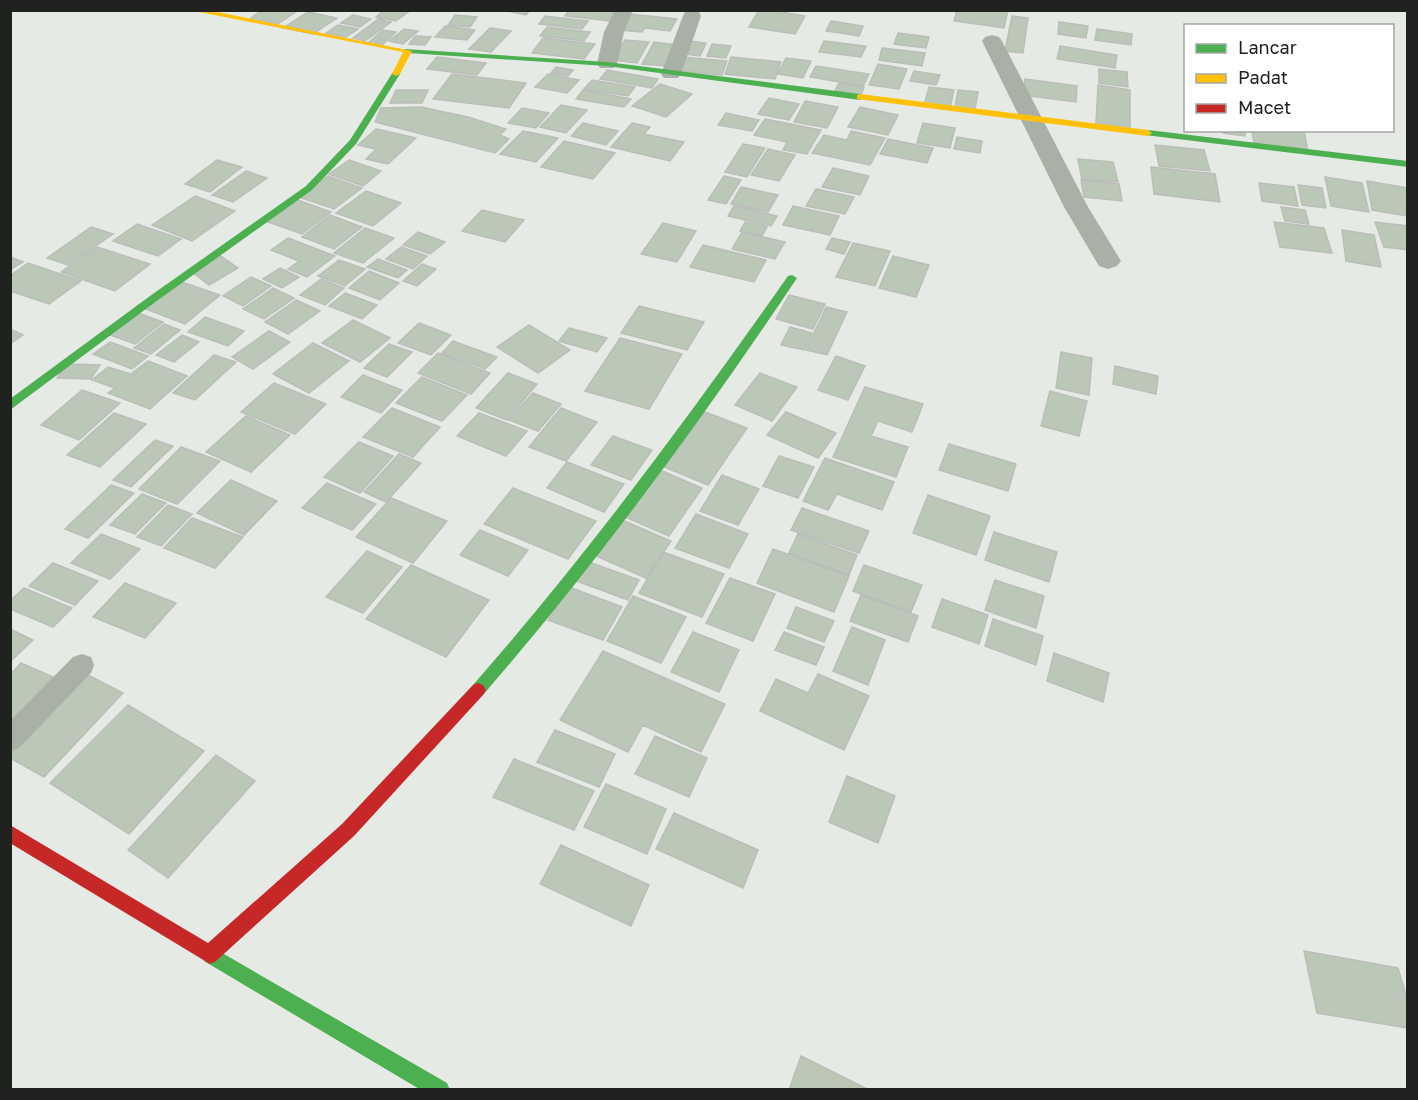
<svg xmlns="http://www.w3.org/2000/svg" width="1418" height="1100" font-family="'Golos Text',sans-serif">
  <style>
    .building { fill: #bbc8b7; stroke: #bbbdba; stroke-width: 1.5 }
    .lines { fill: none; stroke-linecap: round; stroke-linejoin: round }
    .lane { fill: #a9b1a7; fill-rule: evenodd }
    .street { fill: #a9b1a7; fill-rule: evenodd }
    .fast { fill: #4caf50; fill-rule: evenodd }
    .slow { fill: #ffc107; fill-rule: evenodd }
    .jam { fill: #c62828; fill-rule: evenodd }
  </style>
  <rect width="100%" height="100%" fill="#e6eae5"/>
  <path class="building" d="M262,10H293L297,11L278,24L251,18Z
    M384,10H411L396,21L376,17Z
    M502,10H530L526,15Z
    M569,10H617L610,21L565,16Z
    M759,10H769L805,16L795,34L749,27Z
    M957,10H1008L1004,28L954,21Z
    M308,12L337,18L313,34L283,28Z
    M629,14L677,19L670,31L645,28L642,32L619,30Z
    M353,15L371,19L360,27L341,23Z
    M455,15L477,17L470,27L448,25Z
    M545,16L588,21L582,29L539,24Z
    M1012,16L1028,18L1023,53L1005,51Z
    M378,19L391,22L365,41L353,38Z
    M831,21L863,26L859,36L826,31Z
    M1059,22L1088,26L1086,38L1058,34Z
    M338,25L358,29L346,37L326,33Z
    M445,26L475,30L467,40L435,37Z
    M547,27L590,32L584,41L540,36Z
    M490,28L511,31L491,52L469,49Z
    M404,29L418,31L403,44L389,41Z
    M1097,29L1132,34L1131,45L1095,40Z
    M383,30L396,32L382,45L368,43Z
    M898,33L929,37L926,48L894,44Z
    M415,36L431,37L425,45L409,44Z
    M543,38L595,44L584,59L532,53Z
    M625,40L649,42L637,63L612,60Z
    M689,41L706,43L700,56L683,54Z
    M824,41L866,46L861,57L819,52Z
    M654,42L678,45L667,66L642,64Z
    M712,44L731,46L726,58L707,56Z
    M1060,46L1117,55L1115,68L1057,59Z
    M882,48L925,53L922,66L879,60Z
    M437,57L486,63L477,75L427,69Z
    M680,57L727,61L722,75L674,70Z
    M731,57L781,62L775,79L725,74Z
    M786,58L811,61L803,78L778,74Z
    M878,64L907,69L899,89L869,85Z
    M816,66L869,74L863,86L810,77Z
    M556,67L573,70L568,76L551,73Z
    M1099,69L1127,72L1128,87L1099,83Z
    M607,70L658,79L652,88L600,79Z
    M914,71L940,75L936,85L910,81Z
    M452,74L526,83L509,108L433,99Z
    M548,74L579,80L567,93L535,87Z
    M1025,79L1077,86L1076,102L1023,95Z
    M592,80L635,87L628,96L584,89Z
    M839,83L864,87L861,95L835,91Z
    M660,84L692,94L666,117L632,106Z
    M1098,85L1130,90V127L1096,123Z
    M929,87L954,90L950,108L924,105Z
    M396,90H428L422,103H390Z
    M583,90L631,99L624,107L576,99Z
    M958,90L978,92L975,109L955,107Z
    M769,98L799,104L789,120L758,114Z
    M805,101L838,107L827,128L794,122Z
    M561,105L587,110L566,133L540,127Z
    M421,107L468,117L506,129L500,135L509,139L495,153L375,122L381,108Z
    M860,107L898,115L888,135L848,127Z
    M522,108L549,113L536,128L508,123Z
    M726,113L759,120L752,131L718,125Z
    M765,119L821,130L807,154L783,150L787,142L754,135Z
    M583,123L618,131L606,145L571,136Z
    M632,123L650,127L644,134L684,142L670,161L611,147Z
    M923,123L955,128L950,148L917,143Z
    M376,129L416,138L388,164L366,159L376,149L358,145Z
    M1223,130H1245V136L1223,133Z
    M1252,130H1304L1308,152L1254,145Z
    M523,131L558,138L536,162L500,154Z
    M851,131L885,138L870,165L812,153L824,135L847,140Z
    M957,137L982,141L980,153L954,149Z
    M888,139L933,148L927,163L880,154Z
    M564,141L615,153L593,179L541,167Z
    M743,144L765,148L747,177L725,172Z
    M1155,145L1204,150L1210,171L1159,166Z
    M768,149L795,155L779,181L751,175Z
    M1078,159L1113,162L1118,182L1082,179Z
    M217,160L242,167L210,192L185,184Z
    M349,160L381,171L363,186L329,174Z
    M1151,167L1215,174L1220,202L1154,194Z
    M833,168L869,176L860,195L822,187Z
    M246,171L267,178L233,202L212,195Z
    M328,176L362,188L334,209L299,197Z
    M724,176L741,180L726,204L708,200Z
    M1325,177L1362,183L1369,212L1331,206Z
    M1081,180L1119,184L1122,201L1084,197Z
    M1367,181L1407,188L1408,216L1372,210Z
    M1259,183L1294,187L1298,206L1262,201Z
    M1298,185L1322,188L1326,208L1302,205Z
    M741,187L778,195L768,212L731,204Z
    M816,189L854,197L845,214L806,206Z
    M366,191L401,203L373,226L336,213Z
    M195,196L235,211L192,241L152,225Z
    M295,199L331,212L302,234L265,221Z
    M734,206L777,216L771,226L728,216Z
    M793,206L839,216L830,235L783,225Z
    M1281,207L1305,210L1309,224L1285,221Z
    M482,210L524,220L505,242L462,231Z
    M330,215L362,227L334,249L302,237Z
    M745,222L767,227L762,236L740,231Z
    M1274,222L1324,228L1332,253L1280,247Z
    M1375,222L1408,226V250L1384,247Z
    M663,223L696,231L677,262L641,254Z
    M137,224L181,239L158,256L113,241Z
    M91,227L113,234L68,265L47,258Z
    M365,228L394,238L363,263L334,253Z
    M1342,230L1374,235L1381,267L1346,261Z
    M418,232L445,242L430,254L403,245Z
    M742,232L785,242L775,259L732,249Z
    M288,238L335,256L307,277L288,269L299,261L271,250Z
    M832,238L850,242L844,254L826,249Z
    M853,243L890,251L875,286L836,277Z
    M703,245L766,260L754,282L690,267Z
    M97,247L150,264L115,291L61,272Z
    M401,247L427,256L413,269L386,259Z
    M221,256L238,268L209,285L192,272Z
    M893,256L929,265L916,297L879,288Z
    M10,257L23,262L10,270Z
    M378,259L407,270L398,278L367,267Z
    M339,260L365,269L345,286L318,276Z
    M28,263L81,281L49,304L10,291V276Z
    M422,264L436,269L417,286L403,281Z
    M280,268L299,277L282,288L263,279Z
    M369,271L399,283L380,300L349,288Z
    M251,277L271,286L243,306L223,296Z
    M321,279L344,288L325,305L300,295Z
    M179,281L220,295L185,324L143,308Z
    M273,288L294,298L264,319L243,309Z
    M345,293L377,305L362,319L329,306Z
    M789,295L825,304L813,329L776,319Z
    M296,300L320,311L288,334L265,322Z
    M639,306L704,322L687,350L621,333Z
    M826,307L847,312L827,355L806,350Z
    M138,313L163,322L135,344L110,335Z
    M205,317L244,331L228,346L188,332Z
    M353,320L390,338L360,362L322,343Z
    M419,323L451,335L431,355L398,343Z
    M164,324L180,330L151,354L134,348Z
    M529,325L570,350L538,373L497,347Z
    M790,327L812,333L804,350L781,345Z
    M569,328L607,338L597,352L559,341Z
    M10,329L23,335L10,344Z
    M269,331L290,342L253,369L232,357Z
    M182,335L199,342L174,362L156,355Z
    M620,338L682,354L649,409L585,391Z
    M453,341L497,357L485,369L442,353Z
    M110,342L148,356L132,369L93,354Z
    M313,343L349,361L309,393L273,374Z
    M389,344L412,352L387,377L364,368Z
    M1061,352L1092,358L1089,395L1056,388Z
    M438,353L490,373L471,394L418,373Z
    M214,355L236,362L195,400L173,393Z
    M836,356L865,366L848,400L818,390Z
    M148,361L187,376L150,409L108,393L115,388L92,380L108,367L131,374Z
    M66,364L100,365L91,379L57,378Z
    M1115,366L1158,376L1156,394L1113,384Z
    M508,373L537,384L507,420L476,408Z
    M760,373L797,387L772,421L735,405Z
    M363,375L402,390L381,413L341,397Z
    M422,377L467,395L442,421L396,403Z
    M274,383L326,404L295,434L241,412Z
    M865,387L923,404L912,432L878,421L871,436L908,447L896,477L833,457Z
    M82,390L120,403L79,440L41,425Z
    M1050,391L1087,401L1079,436L1041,426Z
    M533,393L561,404L538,431L509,420Z
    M392,408L440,427L413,457L363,437Z
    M561,408L597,422L566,461L529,447Z
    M705,412L747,428L708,485L664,467Z
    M786,412L836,433L818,458L767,435Z
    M114,413L146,424L100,467L67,455Z
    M479,413L527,431L506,456L457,436Z
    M246,416L290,435L251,472L206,452Z
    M613,436L652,450L631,480L591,465Z
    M155,440L173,446L131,487L113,480Z
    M359,442L393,456L360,493L324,477Z
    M949,444L1016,464L1008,491L939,470Z
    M181,447L220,461L177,504L139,489Z
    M399,454L421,463L386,502L364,492Z
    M779,456L814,467L798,498L763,486Z
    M825,458L894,482L882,510L837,494L828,510L803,501Z
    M567,462L624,484L604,512L547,488Z
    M660,470L702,488L669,536L625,517Z
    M722,475L759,489L738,525L700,511Z
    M231,480L277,501L244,535L197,513Z
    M327,483L376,504L352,530L302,508Z
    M111,485L134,493L88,538L65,529Z
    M513,488L596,521L568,559L484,524Z
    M142,494L166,503L135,534L110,525Z
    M928,495L990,516L976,555L913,533Z
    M391,498L447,521L413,563L356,537Z
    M168,505L192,514L161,546L137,537Z
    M802,508L869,531L859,553L791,530Z
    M696,514L748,534L729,568L675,548Z
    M192,518L243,537L215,568L164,548Z
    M622,520L671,541L646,578L596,556Z
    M480,530L528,550L508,576L460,555Z
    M994,532L1057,552L1049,582L985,560Z
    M101,534L140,549L110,579L71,563Z
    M798,534L857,555L849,575L789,553Z
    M773,549L849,576L834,612L757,583Z
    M367,551L402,567L363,613L326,597Z
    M663,552L724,574L702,617L639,593Z
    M586,561L639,580L628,600L574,580Z
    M53,563L98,581L75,605L29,586Z
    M411,565L489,600L446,657L366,619Z
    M864,565L922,585L911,612L853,591Z
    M730,578L775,594L753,641L706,623Z
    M995,580L1044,596L1036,628L985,610Z
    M125,583L176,603L145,638L93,617Z
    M569,587L622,607L603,640L548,620Z
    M24,588L72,608L53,627L10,609V601Z
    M861,595L918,616L908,642L850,621Z
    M633,596L686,617L661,663L607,641Z
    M942,599L988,615L979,644L932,627Z
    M796,607L834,621L824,642L787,628Z
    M993,619L1043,636L1036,665L985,646Z
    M852,627L885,640L868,685L833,671Z
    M10,629L33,640L10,662Z
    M693,632L739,650L719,692L671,672Z
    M784,632L824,647L816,665L775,650Z
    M603,651L725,704L701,752L643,725L628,752L560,720Z
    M1054,653L1109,673L1103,702L1047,681Z
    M21,663L53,677L10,723V675Z
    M82,672L123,693L44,777L10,758V744Z
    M818,674L869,696L844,750L760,711L776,679L808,693Z
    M128,705L204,751L129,834L50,783Z
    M555,730L615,754L599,787L537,762Z
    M655,736L707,758L689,797L635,774Z
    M216,755L255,781L168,878L128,850Z
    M514,759L594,791L574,830L493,797Z
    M847,776L895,796L878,843L829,822Z
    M606,784L666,809L647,854L584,827Z
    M674,813L758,850L743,888L656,849Z
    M561,845L649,885L631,926L540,884Z
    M1304,951L1398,968L1408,1002V1028L1317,1013Z
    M801,1056L869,1090H789Z"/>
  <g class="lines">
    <path class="lane" d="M82,654L91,657L94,665L91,673L19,748L10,751V721L73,657Z"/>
    <path class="street" d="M615,10H633L624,32L617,64L614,68H600L597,64L604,32Z
      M692,10L699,12L701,16L681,74L678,78H664L661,74L683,16L685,12Z
      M992,35L999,37L1002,41L1088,207L1121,261L1117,266L1108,269L1099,266L1064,207L982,41L985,37Z"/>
    <path class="fast" d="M405,49L607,62L860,94L864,97L860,100L607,66L408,53H405Z
      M393,72L400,74L356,144L312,190L158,300L10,410V399L150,296L306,186L350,140Z
      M1148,130L1408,161V167L1145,135V131Z
      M792,275L797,278C700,423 597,563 483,695L478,697L473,695L470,690L473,685C587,555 689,417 788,276Z
      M210,946L447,1083L450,1090H421L204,961L201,955L204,949Z"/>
    <path class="slow" d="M189,10H207L412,51L400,74L396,76L392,74L403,52Z
      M860,94L1148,130L1152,133L1148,136L857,99V95Z"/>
    <path class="jam" d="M478,683L483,685L486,690L483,695L354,836L216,961L210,964L10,843V825L208,943L342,824L473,685Z"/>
  </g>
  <rect width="1418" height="1100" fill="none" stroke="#20221f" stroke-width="24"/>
  <rect x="1184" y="24" width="210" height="108" fill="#ffffff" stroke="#a6a7a5" stroke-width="1.5"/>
  <rect x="1196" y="44" width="30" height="9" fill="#4caf50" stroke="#a6a7a5" stroke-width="1.5"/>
  <text x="1238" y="54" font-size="18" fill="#20221f">Lancar</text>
  <rect x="1196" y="74" width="30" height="9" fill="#ffc107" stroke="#a6a7a5" stroke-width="1.5"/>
  <text x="1238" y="84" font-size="18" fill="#20221f">Padat</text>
  <rect x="1196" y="104" width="30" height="9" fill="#c62828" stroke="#a6a7a5" stroke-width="1.5"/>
  <text x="1238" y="114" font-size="18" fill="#20221f">Macet</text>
</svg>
